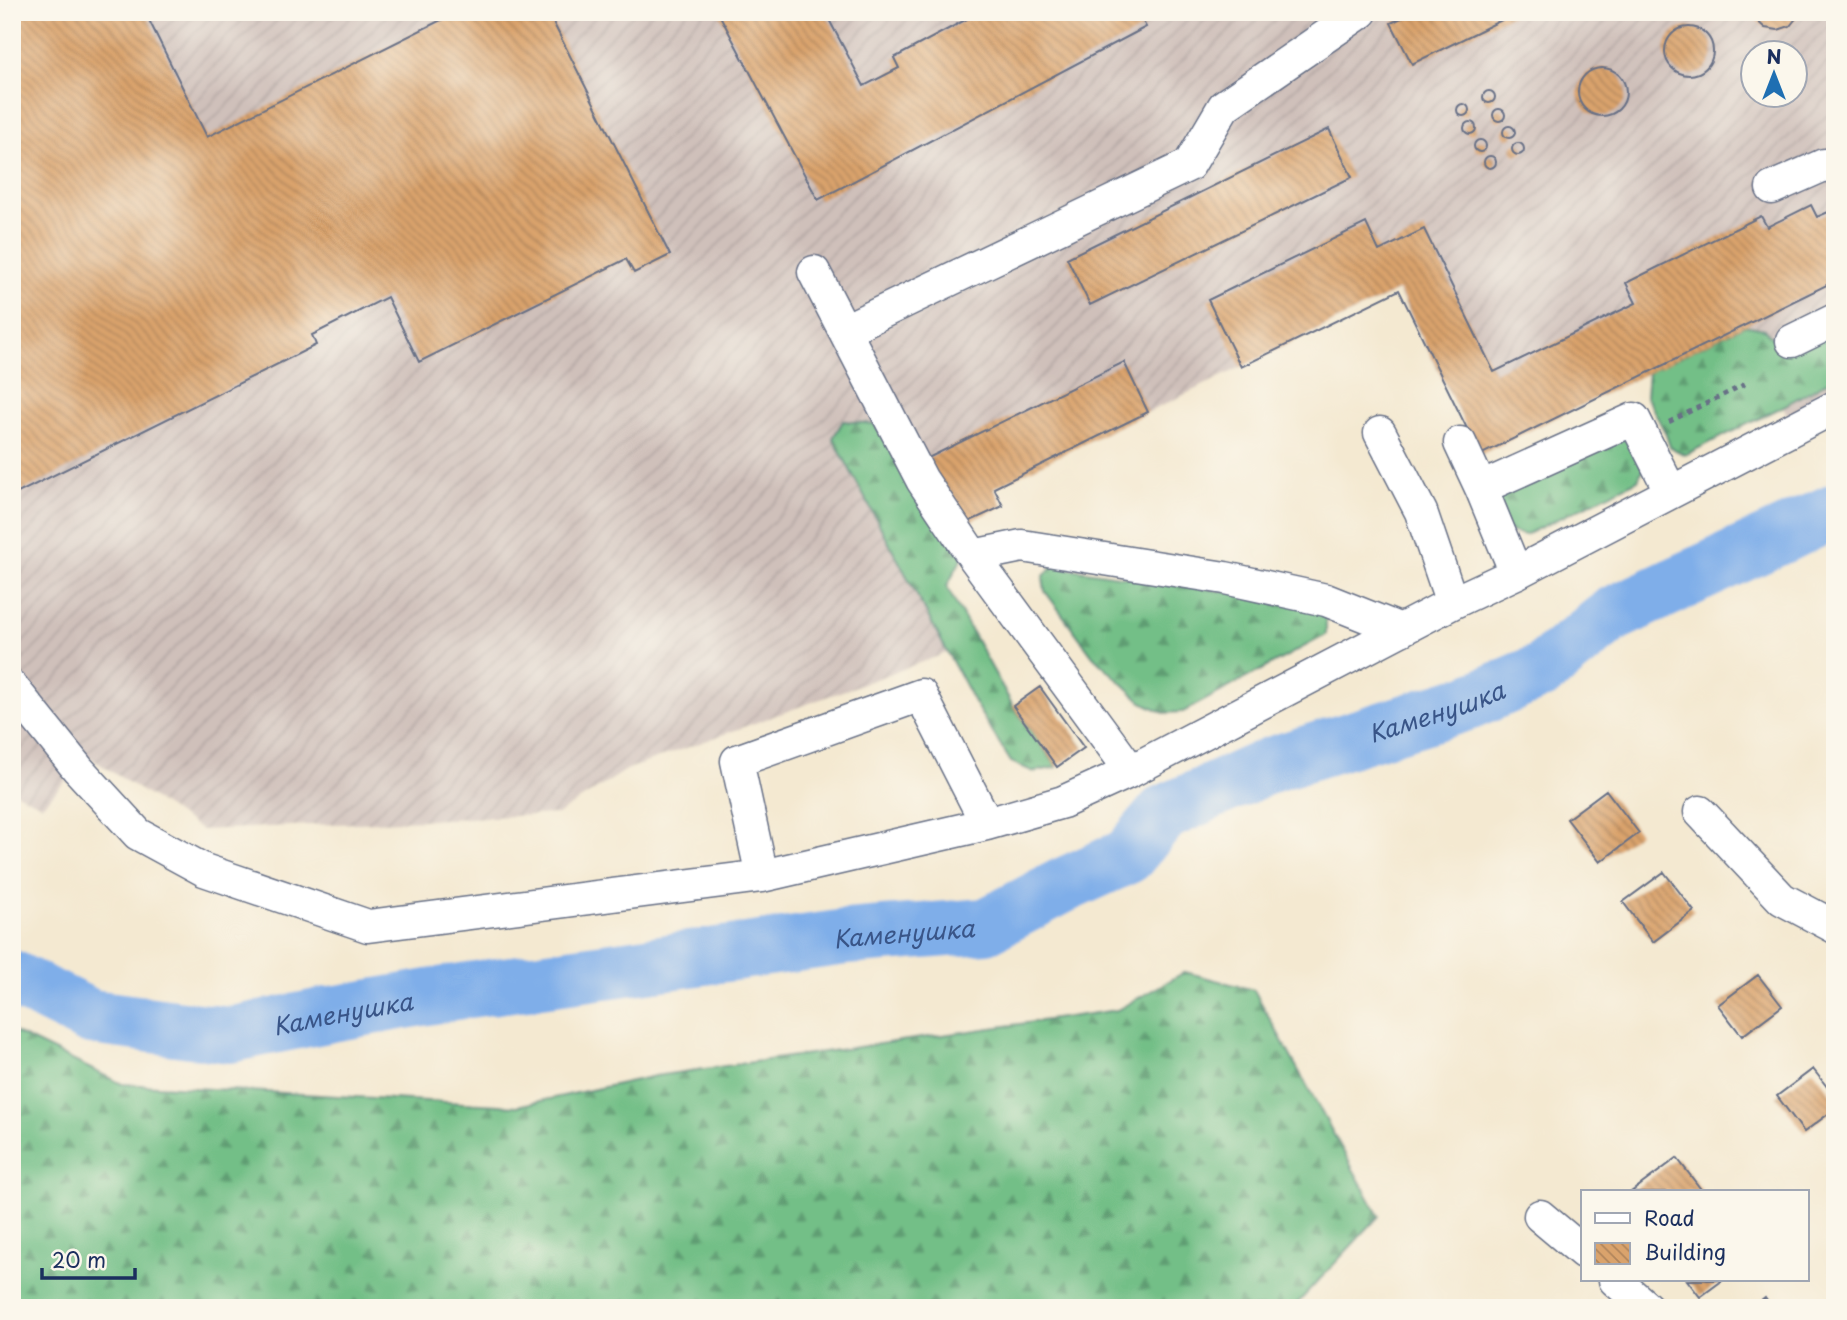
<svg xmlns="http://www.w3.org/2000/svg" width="1847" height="1320" font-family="'Playpen Sans',sans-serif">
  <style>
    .industrial { fill: url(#industrial-furrows); fill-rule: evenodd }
    .forest { fill: url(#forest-firs); stroke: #477772; stroke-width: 2 }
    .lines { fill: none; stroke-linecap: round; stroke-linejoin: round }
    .river { stroke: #7faee9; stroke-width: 56 }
    .building { fill: url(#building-back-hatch) }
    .minor-casing { stroke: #677086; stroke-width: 35 }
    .path { stroke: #677086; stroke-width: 4.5; stroke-dasharray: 5 5; stroke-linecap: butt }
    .minor { stroke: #fff; stroke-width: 32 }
    .labels { text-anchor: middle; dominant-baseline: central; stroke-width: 5; stroke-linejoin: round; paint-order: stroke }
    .water-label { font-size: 24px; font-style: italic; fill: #395588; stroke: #fbf7ec }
  </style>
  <defs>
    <pattern id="industrial-furrows" width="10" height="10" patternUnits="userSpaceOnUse" patternTransform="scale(1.75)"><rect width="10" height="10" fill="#cfc0ba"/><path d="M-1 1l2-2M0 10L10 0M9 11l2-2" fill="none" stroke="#b1a5a2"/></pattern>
    <pattern id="forest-firs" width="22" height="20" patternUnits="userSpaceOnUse" patternTransform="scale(1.75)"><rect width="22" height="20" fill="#73bf87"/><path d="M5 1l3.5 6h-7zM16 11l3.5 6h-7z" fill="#5e9c72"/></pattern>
    <pattern id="building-back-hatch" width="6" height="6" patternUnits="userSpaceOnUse" patternTransform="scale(1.75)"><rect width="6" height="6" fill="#daa36c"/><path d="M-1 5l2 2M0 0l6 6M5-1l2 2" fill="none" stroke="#b0855c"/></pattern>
  </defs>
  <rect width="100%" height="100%" fill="#fbf7ec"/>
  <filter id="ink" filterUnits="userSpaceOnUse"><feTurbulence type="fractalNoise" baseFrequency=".0143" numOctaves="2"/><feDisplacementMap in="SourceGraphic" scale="14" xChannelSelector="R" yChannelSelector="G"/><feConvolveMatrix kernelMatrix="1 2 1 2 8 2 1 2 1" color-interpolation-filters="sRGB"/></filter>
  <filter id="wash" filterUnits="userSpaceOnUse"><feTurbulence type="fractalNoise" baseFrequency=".00686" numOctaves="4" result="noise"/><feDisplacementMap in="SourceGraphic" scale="28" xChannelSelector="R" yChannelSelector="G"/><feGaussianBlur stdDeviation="1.57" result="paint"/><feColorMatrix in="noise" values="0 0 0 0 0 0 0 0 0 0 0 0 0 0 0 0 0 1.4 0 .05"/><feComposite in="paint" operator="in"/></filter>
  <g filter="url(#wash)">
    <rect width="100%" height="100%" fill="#f4e9d1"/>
    <path class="industrial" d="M12,12H1835V390L1789,419L1745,325L1480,455L1398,291L994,487L1003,506L962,525L870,508L947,653L628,769L558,814L202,830L89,757L42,805L12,791ZM1752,52H1794V94H1752Z"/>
    <path class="forest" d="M1745,325L1764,329L1784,349L1835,327V377L1778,409L1685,455L1670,447L1665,432L1646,396L1648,372Z
      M843,421L874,424L921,490L963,556L947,586L950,593L1013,706L1057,767L1034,772L1011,762L975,704L833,438Z
      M1625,431L1643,468L1638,480L1525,535L1508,531L1498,494Z
      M1052,566L1315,605L1326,616V635L1183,712L1164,713L1142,702L1093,656L1045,591L1043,577Z
      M1185,972L1254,990L1379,1216L1293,1308H12V1031L122,1084L517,1106L655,1076L1117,1010Z"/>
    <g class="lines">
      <path class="river" id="s1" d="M12,978L91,1017L229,1035L332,1014L462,991L846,937L986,926L1062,886L1128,856L1164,813L1270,765L1470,702L1542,671L1613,614L1835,511"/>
    </g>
    <g id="blocks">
      <path class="building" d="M12,12H145L207,137L457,12H548L670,255L634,273L626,259L419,362L387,297L312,335L316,345L12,496Z
        M718,12H825L864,86L899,68L894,58L980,12H1138L1146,27L818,200Z
        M1414,12H1518L1412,64L1391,23Z
        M1753,12H1798V16L1790,26L1778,30L1765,28L1756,20Z
        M1665 51a24 24 0 1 1 48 0a24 24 0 1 1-48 0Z
        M1578 92a24 24 0 1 1 48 0a24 24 0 1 1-48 0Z
        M1483 97a6 6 0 1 1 12 0a6 6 0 1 1-12 0Z
        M1457 110a6 6 0 1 1 12 0a6 6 0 1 1-12 0Z
        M1493 115a6 6 0 1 1 12 0a6 6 0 1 1-12 0Z
        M1464 128a6 6 0 1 1 12 0a6 6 0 1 1-12 0Z
        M1503 132a6 6 0 1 1 12 0a6 6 0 1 1-12 0Z
        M1329,129L1352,177L1090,305L1067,258Z
        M1474 146a6 6 0 1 1 12 0a6 6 0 1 1-12 0Z
        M1512 149a6 6 0 1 1 12 0a6 6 0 1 1-12 0Z
        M1484 162a6 6 0 1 1 12 0a6 6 0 1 1-12 0Z
        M1811,205L1817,217L1835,209V281L1480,455L1399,290L1241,367L1208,300L1366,223L1379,251L1424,229L1494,372L1636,303L1626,283L1761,216L1767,227Z
        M1124,362L1148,412L994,488L1003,506L962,525L928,458Z
        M1040,687L1084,748L1057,767L1013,706Z
        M1606,790L1639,833L1600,862L1567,819Z
        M1664,872L1694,911L1653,942L1623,902Z
        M1758,975L1782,1006L1742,1036L1718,1005Z
        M1813,1069L1835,1097V1109L1804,1132L1777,1096Z
        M1677,1158L1703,1192H1631Z
        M1687,1280H1723L1700,1297Z
        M1765,1298L1772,1308H1752Z"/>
    </g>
  </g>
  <g filter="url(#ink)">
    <use href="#blocks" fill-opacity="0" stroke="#677086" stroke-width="2"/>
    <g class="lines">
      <g class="minor-casing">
        <path id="minor" d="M1772,188L1824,165L1835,167
          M814,272L922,480L973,556L1131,771
          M845,330L1189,165L1224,106L1361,12
          M1792,341L1835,320
          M1380,433L1421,512L1452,603
          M1460,443L1481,488
          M973,556L1022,546L1225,578L1326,600L1401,630
          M1516,573L1481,488L1634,419L1671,492
          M12,687L78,769L138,834L204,870L368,926L762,876L987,824L1063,802L1131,771L1452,603L1516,573L1835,407
          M1700,812L1782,899L1835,927
          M762,876L737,761L921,695L987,824
          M1540,1216L1583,1252
          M1615,1280L1647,1308"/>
      </g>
      <path class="path" d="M1669,422L1749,382"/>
      <use href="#minor" class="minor"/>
    </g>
  </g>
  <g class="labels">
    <g class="water-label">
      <text stroke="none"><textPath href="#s1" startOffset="1498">Каменушка</textPath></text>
      <text stroke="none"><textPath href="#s1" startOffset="910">Каменушка</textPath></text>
      <text stroke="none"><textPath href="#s1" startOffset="343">Каменушка</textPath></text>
    </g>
  </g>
  <rect width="1847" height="1320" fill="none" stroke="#fbf7ec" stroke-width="42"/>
  <rect x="1581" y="1190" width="228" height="91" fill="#fbf7ec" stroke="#a1a7b3" stroke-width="2"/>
  <rect x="1595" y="1213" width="35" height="10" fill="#ffffff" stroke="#a1a7b3" stroke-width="2"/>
  <text x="1644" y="1226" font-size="21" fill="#1b2f5e">Road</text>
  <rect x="1595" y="1243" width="35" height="21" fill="url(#building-back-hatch)" stroke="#a1a7b3" stroke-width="2"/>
  <text x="1644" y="1260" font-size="21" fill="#1b2f5e">Building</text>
  <g transform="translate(1774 74)"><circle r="33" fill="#fbf7ec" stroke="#a1a7b3" stroke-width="2"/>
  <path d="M0-5L12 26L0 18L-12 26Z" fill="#1f6fb2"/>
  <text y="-10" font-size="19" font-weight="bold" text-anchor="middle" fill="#1b2f5e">N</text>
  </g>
  <path d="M42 1268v10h93v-10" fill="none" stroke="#1b2f5e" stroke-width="3.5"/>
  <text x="52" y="1268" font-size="21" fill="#1b2f5e" stroke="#fbf7ec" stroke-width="5" paint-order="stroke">20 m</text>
</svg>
